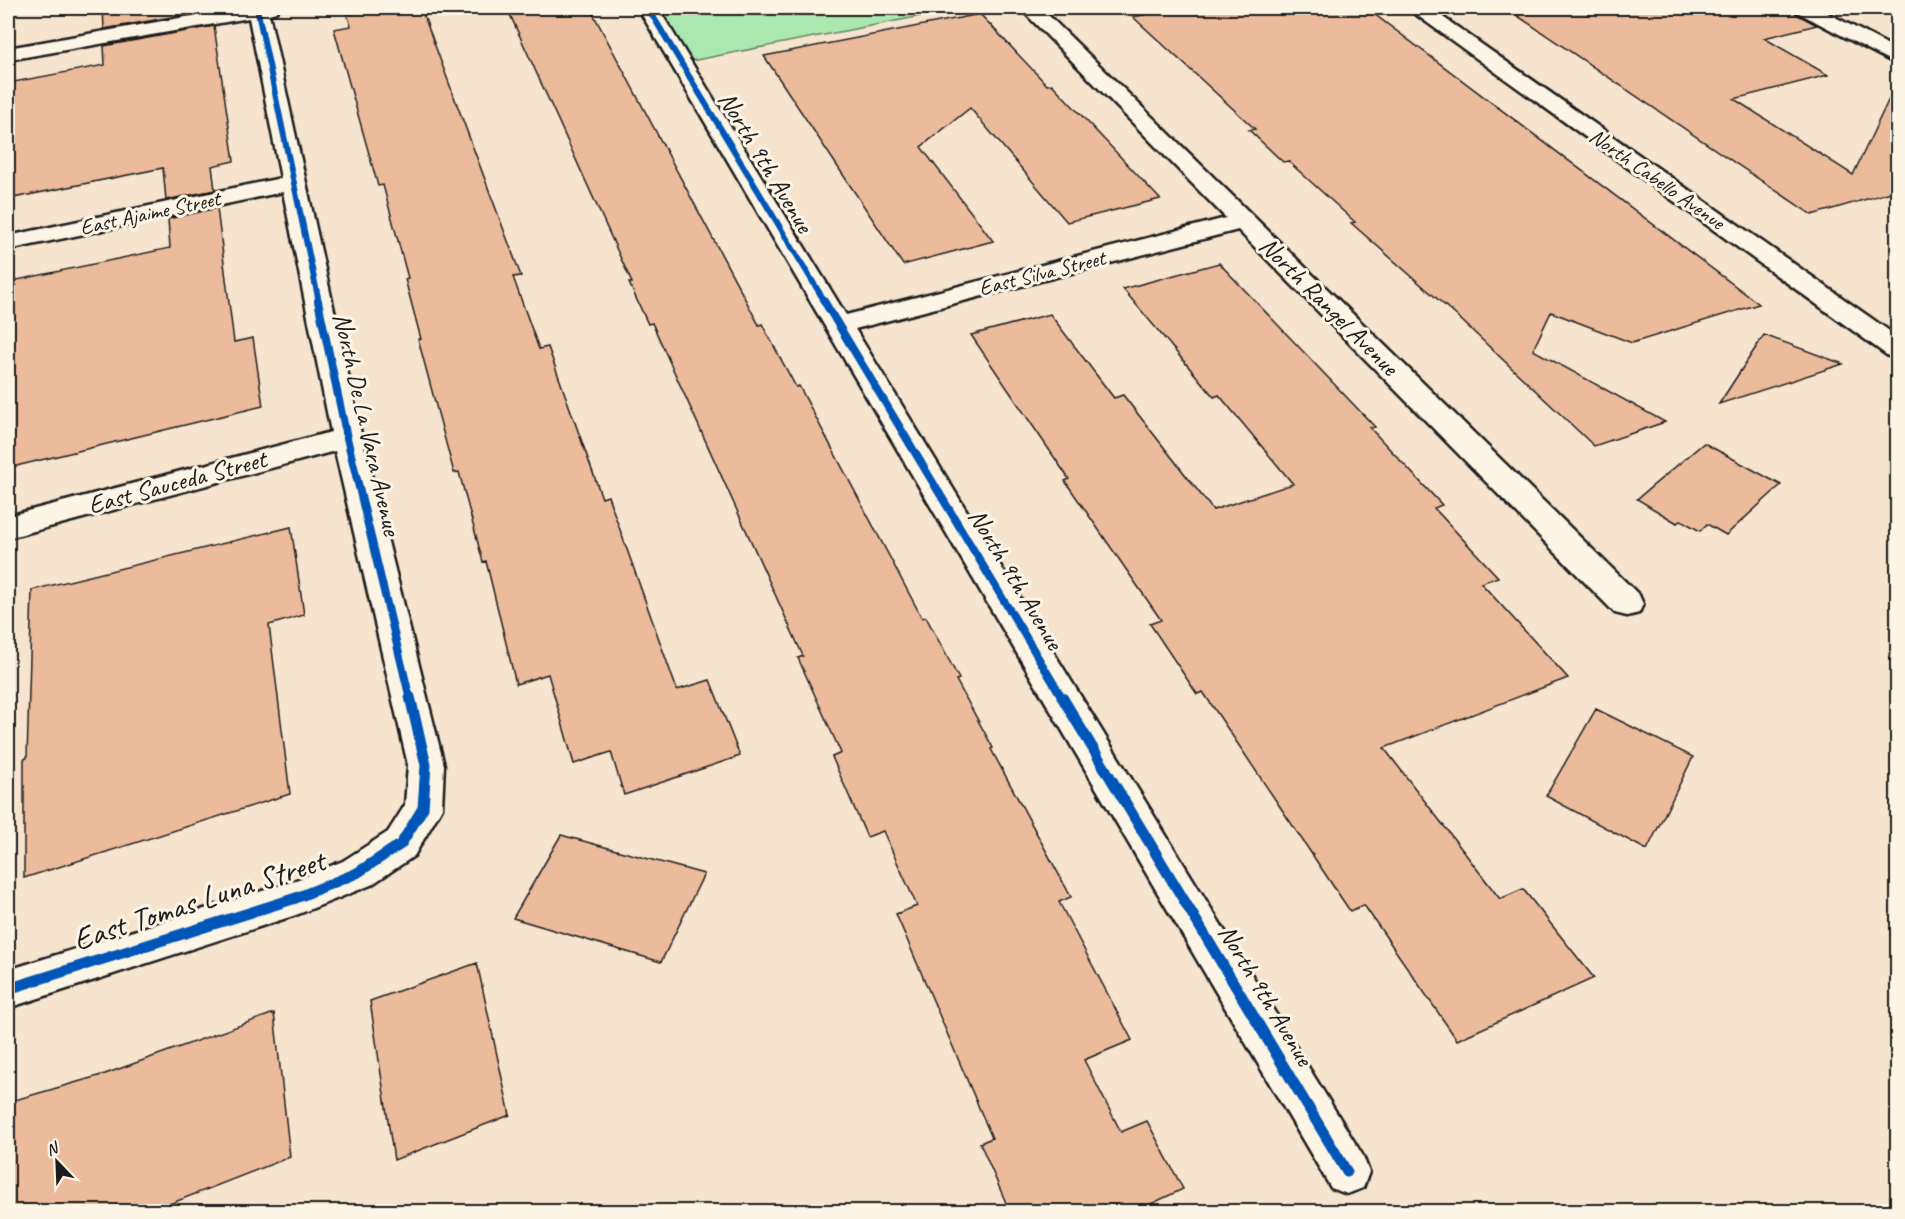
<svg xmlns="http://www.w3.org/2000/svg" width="1905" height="1219" font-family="Caveat,sans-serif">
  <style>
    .green { fill: #aae8af; stroke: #638266; stroke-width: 1.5 }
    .building { fill: #ebbb9c; stroke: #1c1c1c; stroke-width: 1.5 }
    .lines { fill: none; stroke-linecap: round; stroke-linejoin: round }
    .street-casing { stroke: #1c1c1c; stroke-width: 5 }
    .street { fill: #fcf5e5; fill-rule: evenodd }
    .cycleway-far2-casing { stroke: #fcf5e5; stroke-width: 9 }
    .cycleway-far1-casing { stroke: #fcf5e5; stroke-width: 12 }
    .cycleway-casing { stroke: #fcf5e5; stroke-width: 15 }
    .cycleway-far2 { stroke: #0057b8; stroke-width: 6 }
    .cycleway-far1 { stroke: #0057b8; stroke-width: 8 }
    .cycleway { stroke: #0057b8; stroke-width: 11 }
    .labels { text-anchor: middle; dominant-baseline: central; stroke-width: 6; stroke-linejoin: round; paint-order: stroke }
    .far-street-label { font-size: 22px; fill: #1c1c1c; stroke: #fcf5e5 }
    .street-label { font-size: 26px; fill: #1c1c1c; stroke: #fcf5e5 }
    .near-street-label { font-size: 32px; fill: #1c1c1c; stroke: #fcf5e5 }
  </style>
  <rect width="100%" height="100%" fill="#f7e4cf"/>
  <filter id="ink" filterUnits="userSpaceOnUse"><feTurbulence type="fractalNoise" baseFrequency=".0167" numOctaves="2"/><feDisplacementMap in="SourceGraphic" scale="12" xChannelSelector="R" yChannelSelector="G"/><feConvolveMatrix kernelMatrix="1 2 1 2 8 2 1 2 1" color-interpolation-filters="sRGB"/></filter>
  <g filter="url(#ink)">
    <path class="green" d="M648,8H962L681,63Z"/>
    <path class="building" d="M103,8H211V10L104,29Z
      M384,8H421L521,276L513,277L539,349L548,347L602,498L608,496L677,690L710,680L740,756L624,795L611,752L574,764L548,674L516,684L486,561L483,562L459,472L454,473L418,339H421L405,279L408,278L383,185L378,186L334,29L351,26L347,14Z
      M507,8H590L759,325L762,324L796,387L799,386L922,618L926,617L959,679L956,680L993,748L991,749L1071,897L1059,902L1132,1040L1084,1060L1121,1132L1147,1121L1183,1189L1134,1212H1010L980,1143L992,1138L896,914L917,906L883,831L867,837L832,757L841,753L798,658L803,656L652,323L648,324L629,283H632Z
      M1177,8H1366L1759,304L1632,343L1551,312L1533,350L1665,422L1594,446L1459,318L1351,223L1355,222L1288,161L1283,162L1249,130L1255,129L1133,17Z
      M1506,8H1792L1796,14L1817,25L1764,38L1828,75L1734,99L1853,175L1898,80V190L1812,215Z
      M980,14L1047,85L1052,84L1160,199L1067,222L970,108L921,147L993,241L903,265L764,56Z
      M214,26L234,161L212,166L215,190L166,200L163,168L8,199V83L105,65L104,46Z
      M217,208L234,342L253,338L263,406L8,468L12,281L170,248L168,219Z
      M1219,263L1375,427L1370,428L1442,505L1434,508L1498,577L1481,583L1568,678L1384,748L1500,899L1523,889L1594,978L1457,1040L1364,905L1350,911L1203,692L1197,694L1150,624L1161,620L1065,481L1069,479L971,335L1050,314L1114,398L1123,395L1213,510L1293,484L1219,395L1214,397L1123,289Z
      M1764,335L1843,364L1719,404Z
      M1704,443L1781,485L1726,535L1707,524L1700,531L1681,520L1677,523L1637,499Z
      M291,527L304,615L269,625L290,794L24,878V759L27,758L32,590Z
      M1596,709L1693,757L1647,850L1546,796Z
      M561,835L704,874L661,962L513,918Z
      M477,963L510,1115L394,1160L370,1001Z
      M274,1013L290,1157L149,1212H8V1102L105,1074Z"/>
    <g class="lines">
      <g class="street-casing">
        <path id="street" d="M237,8H279L276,12L269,14L362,438L444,765L442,808L414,856L371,885L296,915L8,1008V970L291,882L343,861L388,832L405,805L408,765L335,451L8,538V516L331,432L283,192L8,250V236L281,178L249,18L8,60V48Z
          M638,8H658L846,315L1226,218L1020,8H1041L1639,595L1643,604L1639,613L1627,616L1615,613L1238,230L855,329L1363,1156L1369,1172L1363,1188L1347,1194L1331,1188Z
          M1407,8H1430L1898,337V359L1888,356Z
          M1794,8H1818L1898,50V65L1797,12Z"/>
      </g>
      <use href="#street" class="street"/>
      <g class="cycleway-far2-casing">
        <path id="cycleway-far2" d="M257,8L319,302
          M648,8L825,302"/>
      </g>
      <g class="cycleway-far1-casing">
        <path id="cycleway-far1" d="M318,301L347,438L410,699
          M824,301L1063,699"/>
      </g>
      <g class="cycleway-casing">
        <path id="cycleway" d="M1062,697L1347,1172
          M8,989L296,898L357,873L401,844L423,808L426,765L410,697"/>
      </g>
      <use href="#cycleway-far2" class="cycleway-far2"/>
      <use href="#cycleway-far1" class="cycleway-far1"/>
      <use href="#cycleway" class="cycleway"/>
    </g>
  </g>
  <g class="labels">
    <g class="far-street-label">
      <text transform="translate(1657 179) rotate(35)">North Cabello Avenue</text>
      <text transform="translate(150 213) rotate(-12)">East Ajaime Street</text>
      <text transform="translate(1042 273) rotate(-14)">East Silva Street</text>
    </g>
    <g class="street-label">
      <text transform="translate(766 162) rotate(59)">North 9th Avenue</text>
      <text transform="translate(1329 306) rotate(45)">North Rangel Avenue</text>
      <text transform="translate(367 424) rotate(77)">North De La Vara Avenue</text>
      <text transform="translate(177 482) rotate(-15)">East Sauceda Street</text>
      <text transform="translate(1016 579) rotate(59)">North 9th Avenue</text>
      <text transform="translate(1266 995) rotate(59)">North 9th Avenue</text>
    </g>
    <g class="near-street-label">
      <text transform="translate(199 900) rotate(-18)">East Tomas Luna Street</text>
    </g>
  </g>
  <rect width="1905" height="1219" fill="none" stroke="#fcf5e5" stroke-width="30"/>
  <rect x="15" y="15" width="1875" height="1189" fill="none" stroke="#1c1c1c" stroke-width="2" filter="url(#ink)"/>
  <g transform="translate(57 1162) rotate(337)" stroke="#fcf5e5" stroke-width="4.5" paint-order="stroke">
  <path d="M0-4.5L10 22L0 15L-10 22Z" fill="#1c1c1c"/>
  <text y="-9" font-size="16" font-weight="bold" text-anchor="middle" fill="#1c1c1c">N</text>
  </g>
</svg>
